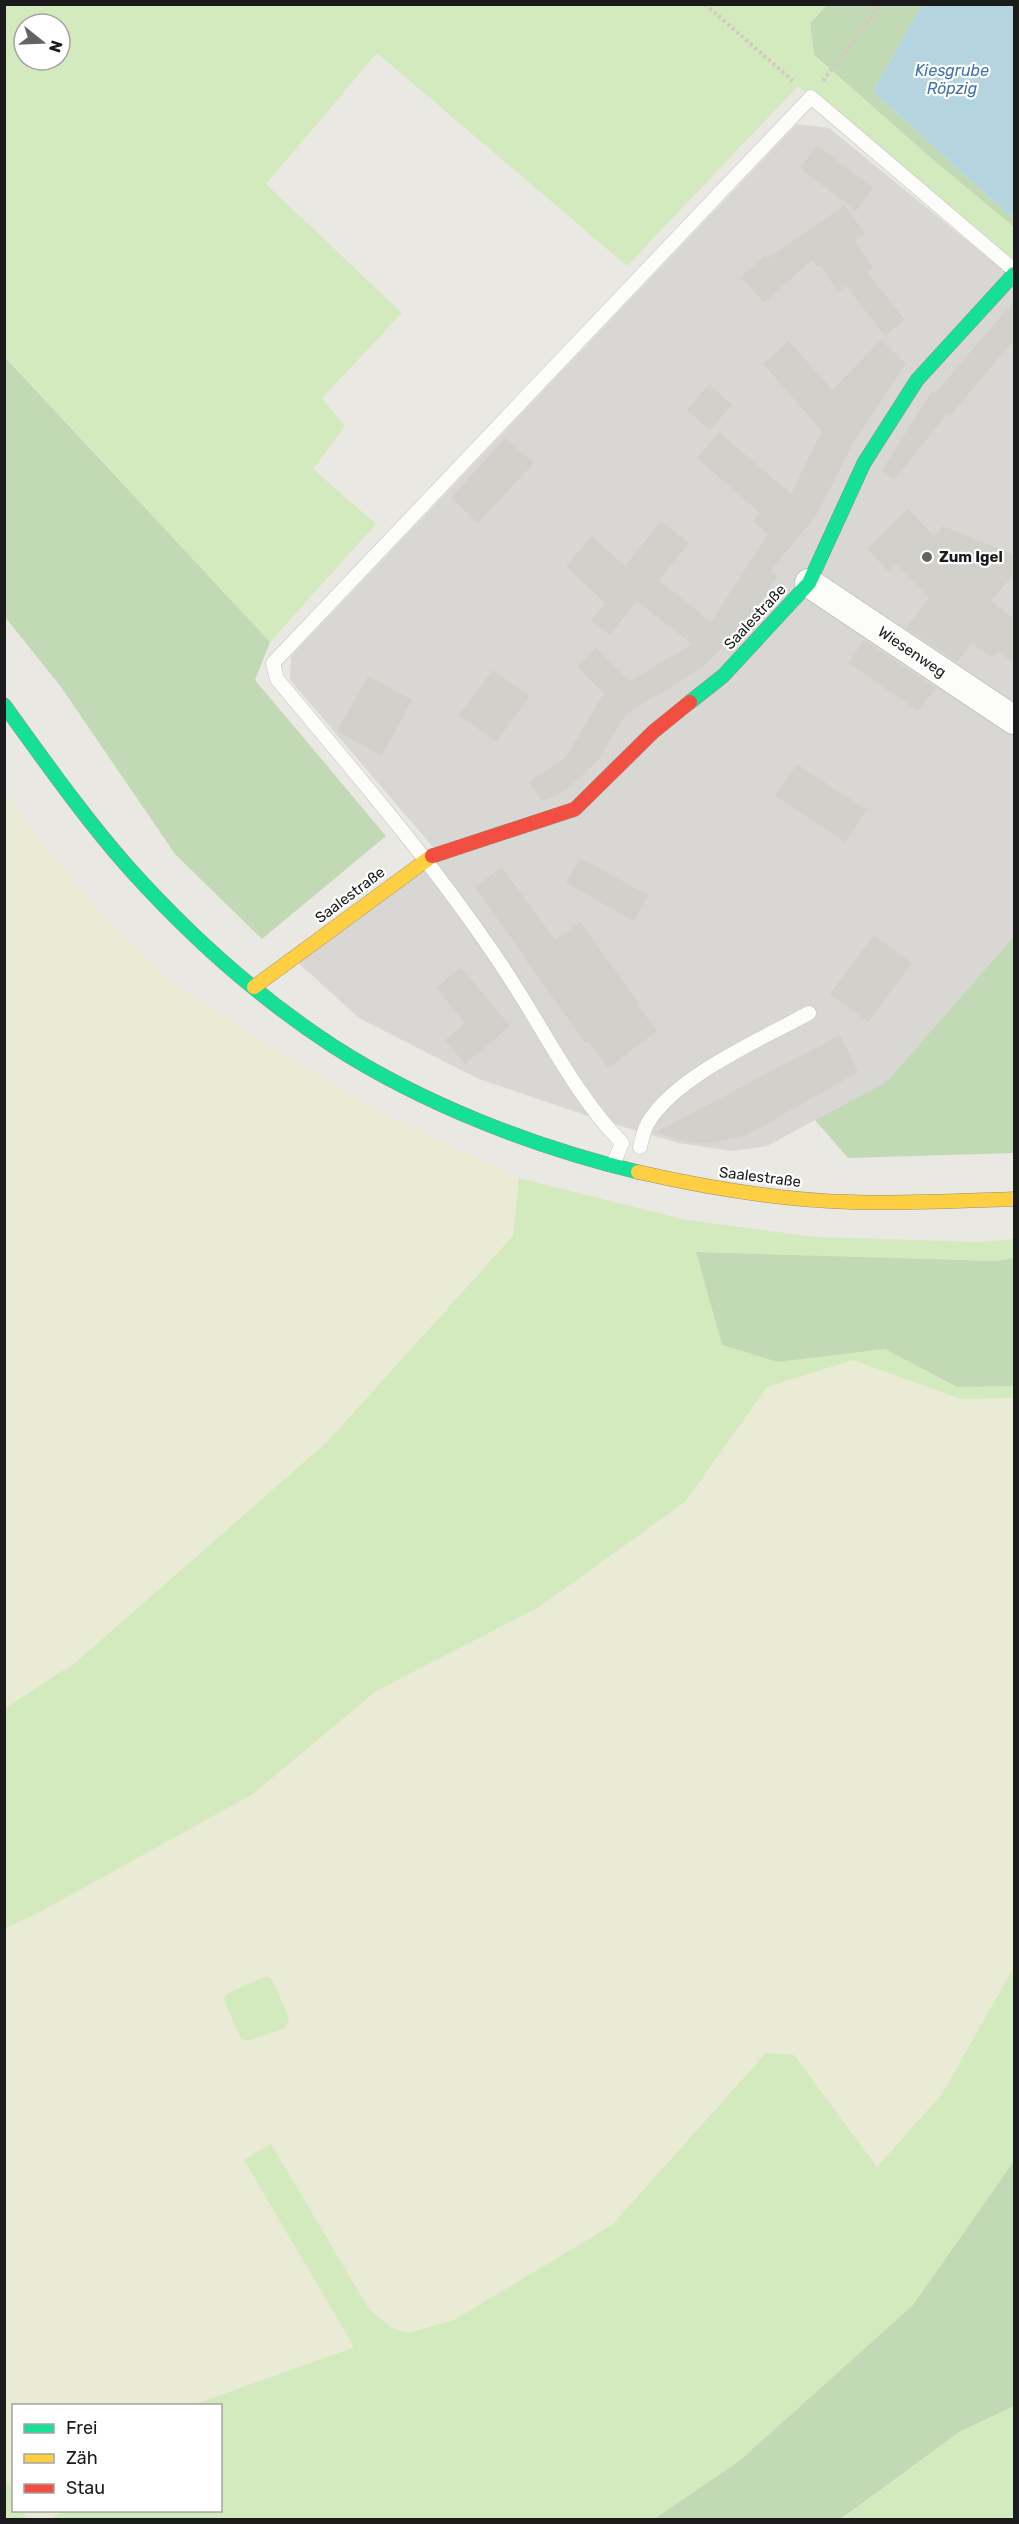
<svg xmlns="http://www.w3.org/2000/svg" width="1019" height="2524" font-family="Rubik,sans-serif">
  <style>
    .residential { fill: #d9d7d4 }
    .farmland { fill: #e9ebd4 }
    .grass { fill: #d3eabe; fill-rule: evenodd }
    .forest { fill: #c1dab5 }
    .water { fill: #b4d4df }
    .building { fill: #d2d0cb }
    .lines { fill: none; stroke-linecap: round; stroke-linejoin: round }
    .lane-casing { stroke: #c2c2bf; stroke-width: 15 }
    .street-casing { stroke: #c2c2bf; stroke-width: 30 }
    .fast-casing { stroke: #90937b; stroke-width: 15 }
    .slow-casing { stroke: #90937b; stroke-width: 15 }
    .jam-casing { stroke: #90937b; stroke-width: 15 }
    .path { stroke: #d6c7c3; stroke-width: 4; stroke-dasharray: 3 3; stroke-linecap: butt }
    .lane { stroke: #fcfcfb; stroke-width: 14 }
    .street { stroke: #fcfcfb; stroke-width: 28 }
    .fast { stroke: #16e098; stroke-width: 14 }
    .slow { stroke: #ffcf43; stroke-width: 14 }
    .jam { stroke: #f24e42; stroke-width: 14 }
    .poi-dot { fill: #636361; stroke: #fff; stroke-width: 2 }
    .labels { text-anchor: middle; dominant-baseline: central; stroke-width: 4.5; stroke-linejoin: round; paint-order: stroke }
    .poi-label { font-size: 15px; font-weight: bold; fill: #1b1b1b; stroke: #fff; text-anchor: start }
    .street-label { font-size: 15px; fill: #1b1b1b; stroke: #fff }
    .water-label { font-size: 16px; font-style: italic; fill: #4372ae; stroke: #fff }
  </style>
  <rect width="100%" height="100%" fill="#eae8e2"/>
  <path class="residential" d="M797,124L829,128L1014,279V936L886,1082L767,1146L731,1151L679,1143L600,1120L479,1079L359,1018L293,958L438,853L290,680L291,656Z"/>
  <path class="farmland" d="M4,791L38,838L106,920L184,992L372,1109L519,1178L513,1236L328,1441L75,1663L5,1708Z
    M853,1360L961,1399L1014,1398V1967L942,2094L877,2167L794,2055L766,2053L612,2225L454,2320L409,2333L392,2328L369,2309L271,2144L244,2160L353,2345L352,2348L201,2402L196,2405L14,2406L13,2493L4,2476V1928L38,1913L253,1794L376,1691L539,1607L685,1502L766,1387Z
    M22,2511H62L50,2520L27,2519Z"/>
  <path class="grass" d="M5,5H827L810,23L814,56L939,165L1014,227V270L798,86L627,266L377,53L266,184L402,313L322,398L345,426L313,469L376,524L270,642L5,356ZM24,24H60V60H24Z
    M519,1178L687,1220L815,1237L980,1242L1014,1239V1258L994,1261L696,1252L722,1345L778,1362L885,1349L956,1387L1014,1386V1398L961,1399L853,1360L767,1387L685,1502L539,1607L376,1691L253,1794L38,1913L5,1928V1708L75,1663L328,1441L513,1236Z
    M1014,1967V2161L913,2305L738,2462L654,2519L50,2520L62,2511L220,2510V2406L196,2405L201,2402L352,2348L353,2345L244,2160L271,2144L369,2309L392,2328L409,2333L454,2320L612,2225L766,2053L794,2055L877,2167L942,2094Z
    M267,1976L272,1979L289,2018L286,2028L247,2041L241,2039L224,2000L226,1994Z
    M1014,2406V2515L1009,2519L841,2520L959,2432Z
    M4,2476L13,2493L14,2510L22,2511L27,2519H5Z"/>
  <path class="forest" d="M827,5H922L873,91L1010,216L1014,215V227L939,165L814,55L810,23Z
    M4,356L270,642L255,680L386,836L262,939L175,854L61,687L5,617Z
    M1014,936V1153L848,1158L815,1120L886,1082Z
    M696,1252L994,1261L1014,1258V1386L957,1387L885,1349L778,1362L722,1345Z
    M1014,2161V2406L959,2432L841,2519H654L738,2462L913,2305Z"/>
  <path class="water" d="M922,5H1014V215L1010,216L873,91Z"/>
  <path class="building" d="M817,145L873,188L856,211L800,168Z
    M845,205L865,234L855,241L873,268L867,272L905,320L885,336L846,286L838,292L820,265L817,267L812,260L764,303L741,277L765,255L768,258Z
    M1014,301V340L950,416L947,414L894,480L882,470L932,391L935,393Z
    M881,340L906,364L852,445L816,516L770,571L778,576L750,619L701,669L626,714L599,759L573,784L556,796L542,801L529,782L566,757L604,693L577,667L596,648L630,681L692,644L637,601L610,635L591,620L605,603L566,566L592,536L625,566L661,521L689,543L659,580L711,622L768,534L753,521L760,513L697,458L719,432L791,494L822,431L763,364L789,341L832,390Z
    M709,384L732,405L710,430L687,410Z
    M505,438L534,463L478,523L451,498Z
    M908,509L934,536L943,526L1014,555V574L991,601L1014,619V663L998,652L992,658L972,643L957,662L906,628L929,598L896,565L889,572L867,549Z
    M864,640L936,688L918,711L848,663Z
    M493,670L530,696L496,742L459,715Z
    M368,676L412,700L382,756L337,731Z
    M797,764L867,810L845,842L775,796Z
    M580,858L648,895L634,921L566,883Z
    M502,867L555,940L580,922L639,1003L637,1004L657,1031L608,1068L588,1041L585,1042L526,961L527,960L475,887Z
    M874,935L912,963L868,1022L830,994Z
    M461,967L510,1026L465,1064L445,1040L465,1023L436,988Z
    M840,1035L858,1072L747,1135L712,1143L688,1142L656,1132Z"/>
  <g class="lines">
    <g class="lane-casing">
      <path id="lane" d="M640,1147C642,1139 644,1128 649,1121C678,1075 762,1039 809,1013
        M613,1165L622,1143C573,1093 542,1025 502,966C435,865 355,773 277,679L273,663L811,97L1014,270"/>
    </g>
    <g class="street-casing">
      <path id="street" d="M809,583L1014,720"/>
    </g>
    <g class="fast-casing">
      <path id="fast" d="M690,702L723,676L809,583L864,463L917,380L1014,274
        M4,705C44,760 83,816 128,867C188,934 258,997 333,1046C423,1104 534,1147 638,1172"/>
    </g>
    <g class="slow-casing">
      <path id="slow" d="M254,987L432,856
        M638,1172C708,1188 779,1200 850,1202C905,1204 959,1201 1014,1199"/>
    </g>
    <g class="jam-casing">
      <path id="jam" d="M432,856L575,809L653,732L690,702"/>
    </g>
    <path class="path" d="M705,4L794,82
      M823,81L881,4"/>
    <use href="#lane" class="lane"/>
    <use href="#street" class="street"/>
    <use href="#fast" class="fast"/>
    <use href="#slow" class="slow"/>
    <use href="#jam" class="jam"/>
  </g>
  <circle class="poi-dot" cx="927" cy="557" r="6"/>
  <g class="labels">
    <g class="poi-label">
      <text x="939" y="557">Zum Igel</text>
    </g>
    <g class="street-label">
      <text transform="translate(755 617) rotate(-47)">Saalestraße</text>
      <text transform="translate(912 652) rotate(34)">Wiesenweg</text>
      <text transform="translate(350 895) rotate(-37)">Saalestraße</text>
      <text transform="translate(760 1177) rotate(7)">Saalestraße</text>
    </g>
    <g class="water-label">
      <text x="952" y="70">Kiesgrube<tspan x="952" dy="18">Röpzig</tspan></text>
    </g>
  </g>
  <rect width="1019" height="2524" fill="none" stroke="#1b1b1b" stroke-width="12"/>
  <rect x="12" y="2404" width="210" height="108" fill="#ffffff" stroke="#a4a4a4" stroke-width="1.5"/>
  <rect x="24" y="2424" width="30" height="9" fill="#16e098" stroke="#a4a4a4" stroke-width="1.5"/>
  <text x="66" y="2434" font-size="18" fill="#1b1b1b">Frei</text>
  <rect x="24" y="2454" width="30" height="9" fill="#ffcf43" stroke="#a4a4a4" stroke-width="1.5"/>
  <text x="66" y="2464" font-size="18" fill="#1b1b1b">Zäh</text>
  <rect x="24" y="2484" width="30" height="9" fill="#f24e42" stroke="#a4a4a4" stroke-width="1.5"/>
  <text x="66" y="2494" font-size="18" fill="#1b1b1b">Stau</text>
  <g transform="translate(42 42) rotate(108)"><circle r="28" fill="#ffffff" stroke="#a4a4a4" stroke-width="1.5"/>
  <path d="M0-4.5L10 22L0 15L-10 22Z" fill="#636361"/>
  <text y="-9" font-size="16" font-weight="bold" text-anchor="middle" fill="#1b1b1b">N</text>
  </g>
</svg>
